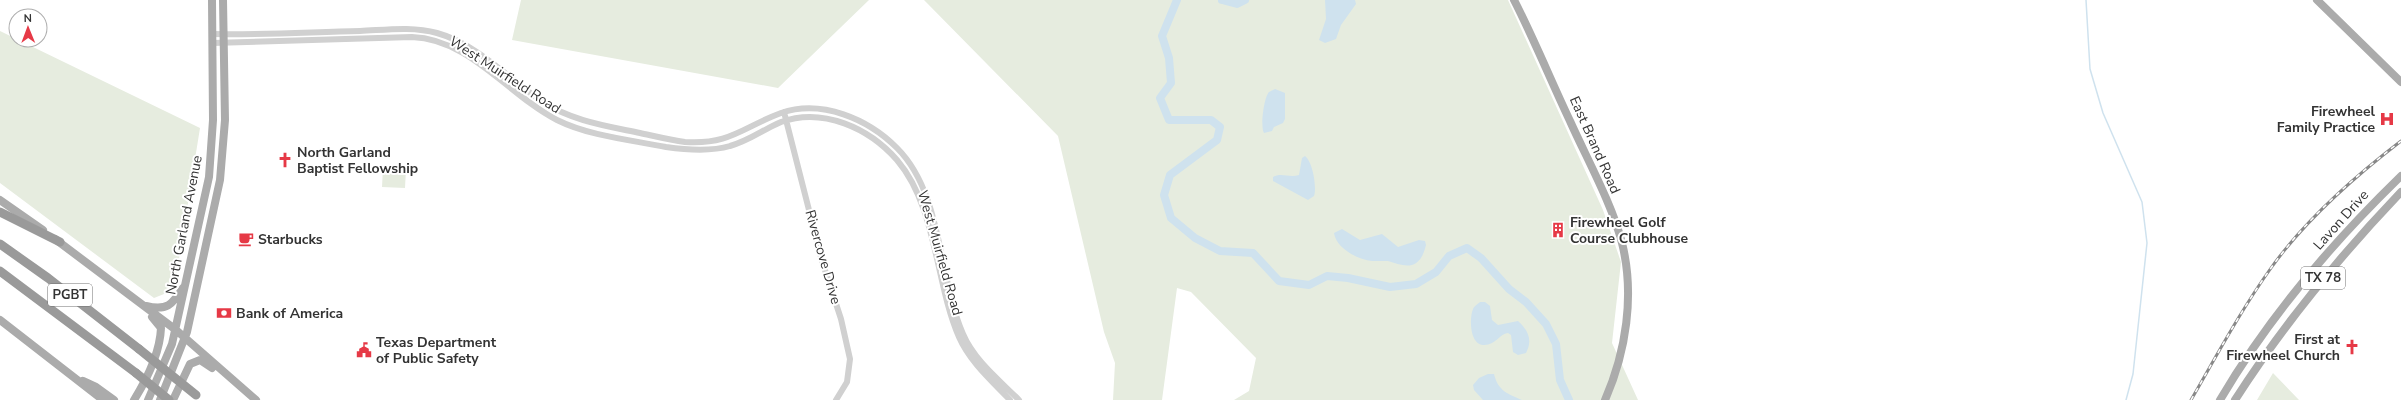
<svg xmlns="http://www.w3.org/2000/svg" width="2401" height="400" font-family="'Nunito Sans',sans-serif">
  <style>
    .green { fill: #e6ecdf }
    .water { fill: #cfe2ee }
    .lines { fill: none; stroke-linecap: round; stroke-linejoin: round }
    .stream { stroke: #cfe2ee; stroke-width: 1.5 }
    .river { stroke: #cfe2ee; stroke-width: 8 }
    .minor { stroke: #d0d0d0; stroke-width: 6 }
    .major { stroke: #ababab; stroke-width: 8 }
    .highway { stroke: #9a9a9a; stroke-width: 9 }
    .rail-casing { stroke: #888; stroke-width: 3 }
    .rail { stroke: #fff; stroke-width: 1.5; stroke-dasharray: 4.5; stroke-linecap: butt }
    .highway-bridge { stroke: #9a9a9a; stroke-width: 9 }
    .labels { text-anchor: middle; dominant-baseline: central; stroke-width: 4; stroke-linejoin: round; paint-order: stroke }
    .shield { fill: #fff; stroke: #707070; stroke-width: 1 }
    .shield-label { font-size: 13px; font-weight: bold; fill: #333 }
    .street-label { font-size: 14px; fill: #333; stroke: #fff }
    .poi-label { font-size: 14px; font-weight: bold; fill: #333; stroke: #fff; text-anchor: start }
  </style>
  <rect width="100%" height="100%" fill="#fff"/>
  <path class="green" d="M521,0H869L778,88L512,40Z
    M924,0H1508L1603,210L1621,262L1612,343L1638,400H1234L1249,391L1256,358L1191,292L1177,288L1162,400H1113L1115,363L1104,332L1058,136Z
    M0,31L200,128L174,290L154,298L0,183Z
    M383,168L406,169L405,188L382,187Z
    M2273,373L2299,400H2257Z"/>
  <path class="water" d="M1325,0H1355L1356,4L1341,25L1336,39L1325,43L1319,40L1326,19Z
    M1275,89L1285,93V119L1283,123L1274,127L1272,131L1264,133C1260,127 1264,97 1269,92C1271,91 1273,90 1275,89Z
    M1305,156C1313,162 1317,188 1314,196L1308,200L1273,181V177C1281,172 1289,178 1299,175L1302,158Z
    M1342,229L1360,240L1382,234L1398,247L1419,240L1425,241L1426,245C1424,253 1421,262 1412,265C1404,267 1396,263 1388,261C1382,261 1377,261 1372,261C1358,260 1336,248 1334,233Z
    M1480,302H1485L1490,306L1492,320L1498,325L1518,321C1528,330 1533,340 1526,353L1518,355L1513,352L1511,335L1508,333C1499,334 1495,346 1483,345C1470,344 1469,319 1473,309C1474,306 1478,304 1480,302Z
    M1488,374H1494C1498,391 1508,394 1522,400H1483L1474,390L1473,385L1479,378Z"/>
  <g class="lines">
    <path class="stream" d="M2086,0L2090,69L2103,113L2142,202L2147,243L2133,374L2126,400"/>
    <path class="river" d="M1177,0L1162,36L1169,58L1171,83L1160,98L1169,120H1211L1220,127L1217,140L1170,175L1164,195L1171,218L1195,238L1220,251L1253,253L1279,281L1309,285L1327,276L1348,278L1390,287L1416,284L1436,272L1449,256L1467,248L1481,258L1509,289L1526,302L1546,324L1556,344L1560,380L1569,400
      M1222,0L1237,4L1245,0"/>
    <path class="minor" d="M212,34C262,35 311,32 360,31C385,30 412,26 437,33C477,44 509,79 543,102C572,121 607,126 640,133C654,136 670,140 685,142C730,145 743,127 781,113C822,99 868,119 897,148C943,194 938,277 963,334C974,360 999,380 1019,400
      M212,43L412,37C470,39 508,95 557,120C589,136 631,140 666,147C687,150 710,152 730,146C749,141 764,129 781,122C823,107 869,128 897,160C937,207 935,282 959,337C970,362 992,381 1010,400
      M784,112L822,261L841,319L850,359L847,382L836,400"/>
    <path class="major" d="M1514,0C1534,39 1551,81 1570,121C1587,159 1612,204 1622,243C1635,295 1626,352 1605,400
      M2317,0L2401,82
      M0,200L43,230
      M55,239L176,330L256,400
      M146,306C167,311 172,305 183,288
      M0,320L103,400
      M83,381L96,387L114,400
      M134,400C147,379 160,352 161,328L152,317
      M148,400L172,344L209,177L213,120L212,0
      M160,400L187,332L220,180L225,120L223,0
      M173,400L190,364L200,360L212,368
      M2220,400C2268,318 2333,242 2401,176
      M2235,400C2283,325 2339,257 2401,192"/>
    <path class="highway" d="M0,212L60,242
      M0,244L48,278L139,349
      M0,271L136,373"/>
    <g class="rail-casing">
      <path id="rail" d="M2191,400C2217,355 2241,310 2271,268C2306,219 2354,177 2401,141"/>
    </g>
    <use href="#rail" class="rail"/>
    <path class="highway-bridge" d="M139,349L196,395
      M136,373L169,400"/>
  </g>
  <defs>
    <g id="hospital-bare" transform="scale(1.2)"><path d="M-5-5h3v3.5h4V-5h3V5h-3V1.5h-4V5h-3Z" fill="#e63946" stroke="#fff" stroke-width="2.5" paint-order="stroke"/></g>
    <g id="church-bare" transform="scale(1.2)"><path d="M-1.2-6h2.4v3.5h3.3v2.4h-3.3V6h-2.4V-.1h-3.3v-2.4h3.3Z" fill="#e63946" stroke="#fff" stroke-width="2.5" paint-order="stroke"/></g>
    <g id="building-bare" transform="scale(1.2)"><path d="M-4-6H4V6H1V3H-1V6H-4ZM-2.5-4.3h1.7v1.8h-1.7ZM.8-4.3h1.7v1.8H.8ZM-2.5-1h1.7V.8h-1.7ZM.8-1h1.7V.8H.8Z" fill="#e63946" stroke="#fff" stroke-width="2.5" paint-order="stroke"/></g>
    <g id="cafe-bare" transform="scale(1.2)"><path d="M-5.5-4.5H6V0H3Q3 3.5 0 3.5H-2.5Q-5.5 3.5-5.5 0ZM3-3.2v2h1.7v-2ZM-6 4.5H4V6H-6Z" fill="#e63946" stroke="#fff" stroke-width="2.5" paint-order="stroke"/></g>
    <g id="bank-bare" transform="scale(1.2)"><path d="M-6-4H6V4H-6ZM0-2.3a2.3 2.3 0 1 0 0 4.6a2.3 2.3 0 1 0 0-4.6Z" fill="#e63946" stroke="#fff" stroke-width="2.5" paint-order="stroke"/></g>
    <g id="civic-bare" transform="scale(1.2)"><path d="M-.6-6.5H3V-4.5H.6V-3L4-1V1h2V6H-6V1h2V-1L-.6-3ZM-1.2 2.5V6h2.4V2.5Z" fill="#e63946" stroke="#fff" stroke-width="2.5" paint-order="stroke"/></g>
  </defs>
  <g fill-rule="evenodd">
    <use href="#hospital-bare" x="2387" y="119"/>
    <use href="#church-bare" x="285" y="160"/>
    <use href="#building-bare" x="1558" y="230"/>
    <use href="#cafe-bare" x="246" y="239"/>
    <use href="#bank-bare" x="224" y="313"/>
    <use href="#church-bare" x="2352" y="347"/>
    <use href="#civic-bare" x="364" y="350"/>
  </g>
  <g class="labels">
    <g class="shield">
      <rect x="2301" y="267" width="44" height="22" rx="3"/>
      <rect x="48" y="284" width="44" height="22" rx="3"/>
    </g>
    <g class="shield-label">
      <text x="2323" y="278">TX 78</text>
      <text x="70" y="295">PGBT</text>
    </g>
    <g class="street-label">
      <text transform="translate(505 75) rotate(33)">West Muirfield Road</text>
      <text transform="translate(1595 145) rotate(66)">East Brand Road</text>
      <text transform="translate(2341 220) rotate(-48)">Lavon Drive</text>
      <text transform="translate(184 225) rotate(-79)">North Garland Avenue</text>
      <text transform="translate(940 253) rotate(74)">West Muirfield Road</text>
      <text transform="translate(823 257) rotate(74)">Rivercove Drive</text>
    </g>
    <g class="poi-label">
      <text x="2375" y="111" text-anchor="end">Firewheel<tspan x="2375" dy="16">Family Practice</tspan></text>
      <text x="297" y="152">North Garland<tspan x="297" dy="16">Baptist Fellowship</tspan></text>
      <text x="1570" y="222">Firewheel Golf<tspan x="1570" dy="16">Course Clubhouse</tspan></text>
      <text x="258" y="239">Starbucks</text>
      <text x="236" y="313">Bank of America</text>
      <text x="2340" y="339" text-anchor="end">First at<tspan x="2340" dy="16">Firewheel Church</tspan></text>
      <text x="376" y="342">Texas Department<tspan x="376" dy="16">of Public Safety</tspan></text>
    </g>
  </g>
  <g transform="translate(28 28) rotate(359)"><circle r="19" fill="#ffffff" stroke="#adadad"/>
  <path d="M0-3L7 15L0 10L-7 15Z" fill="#e63946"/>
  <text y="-6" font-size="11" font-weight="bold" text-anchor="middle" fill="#333333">N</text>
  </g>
</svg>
